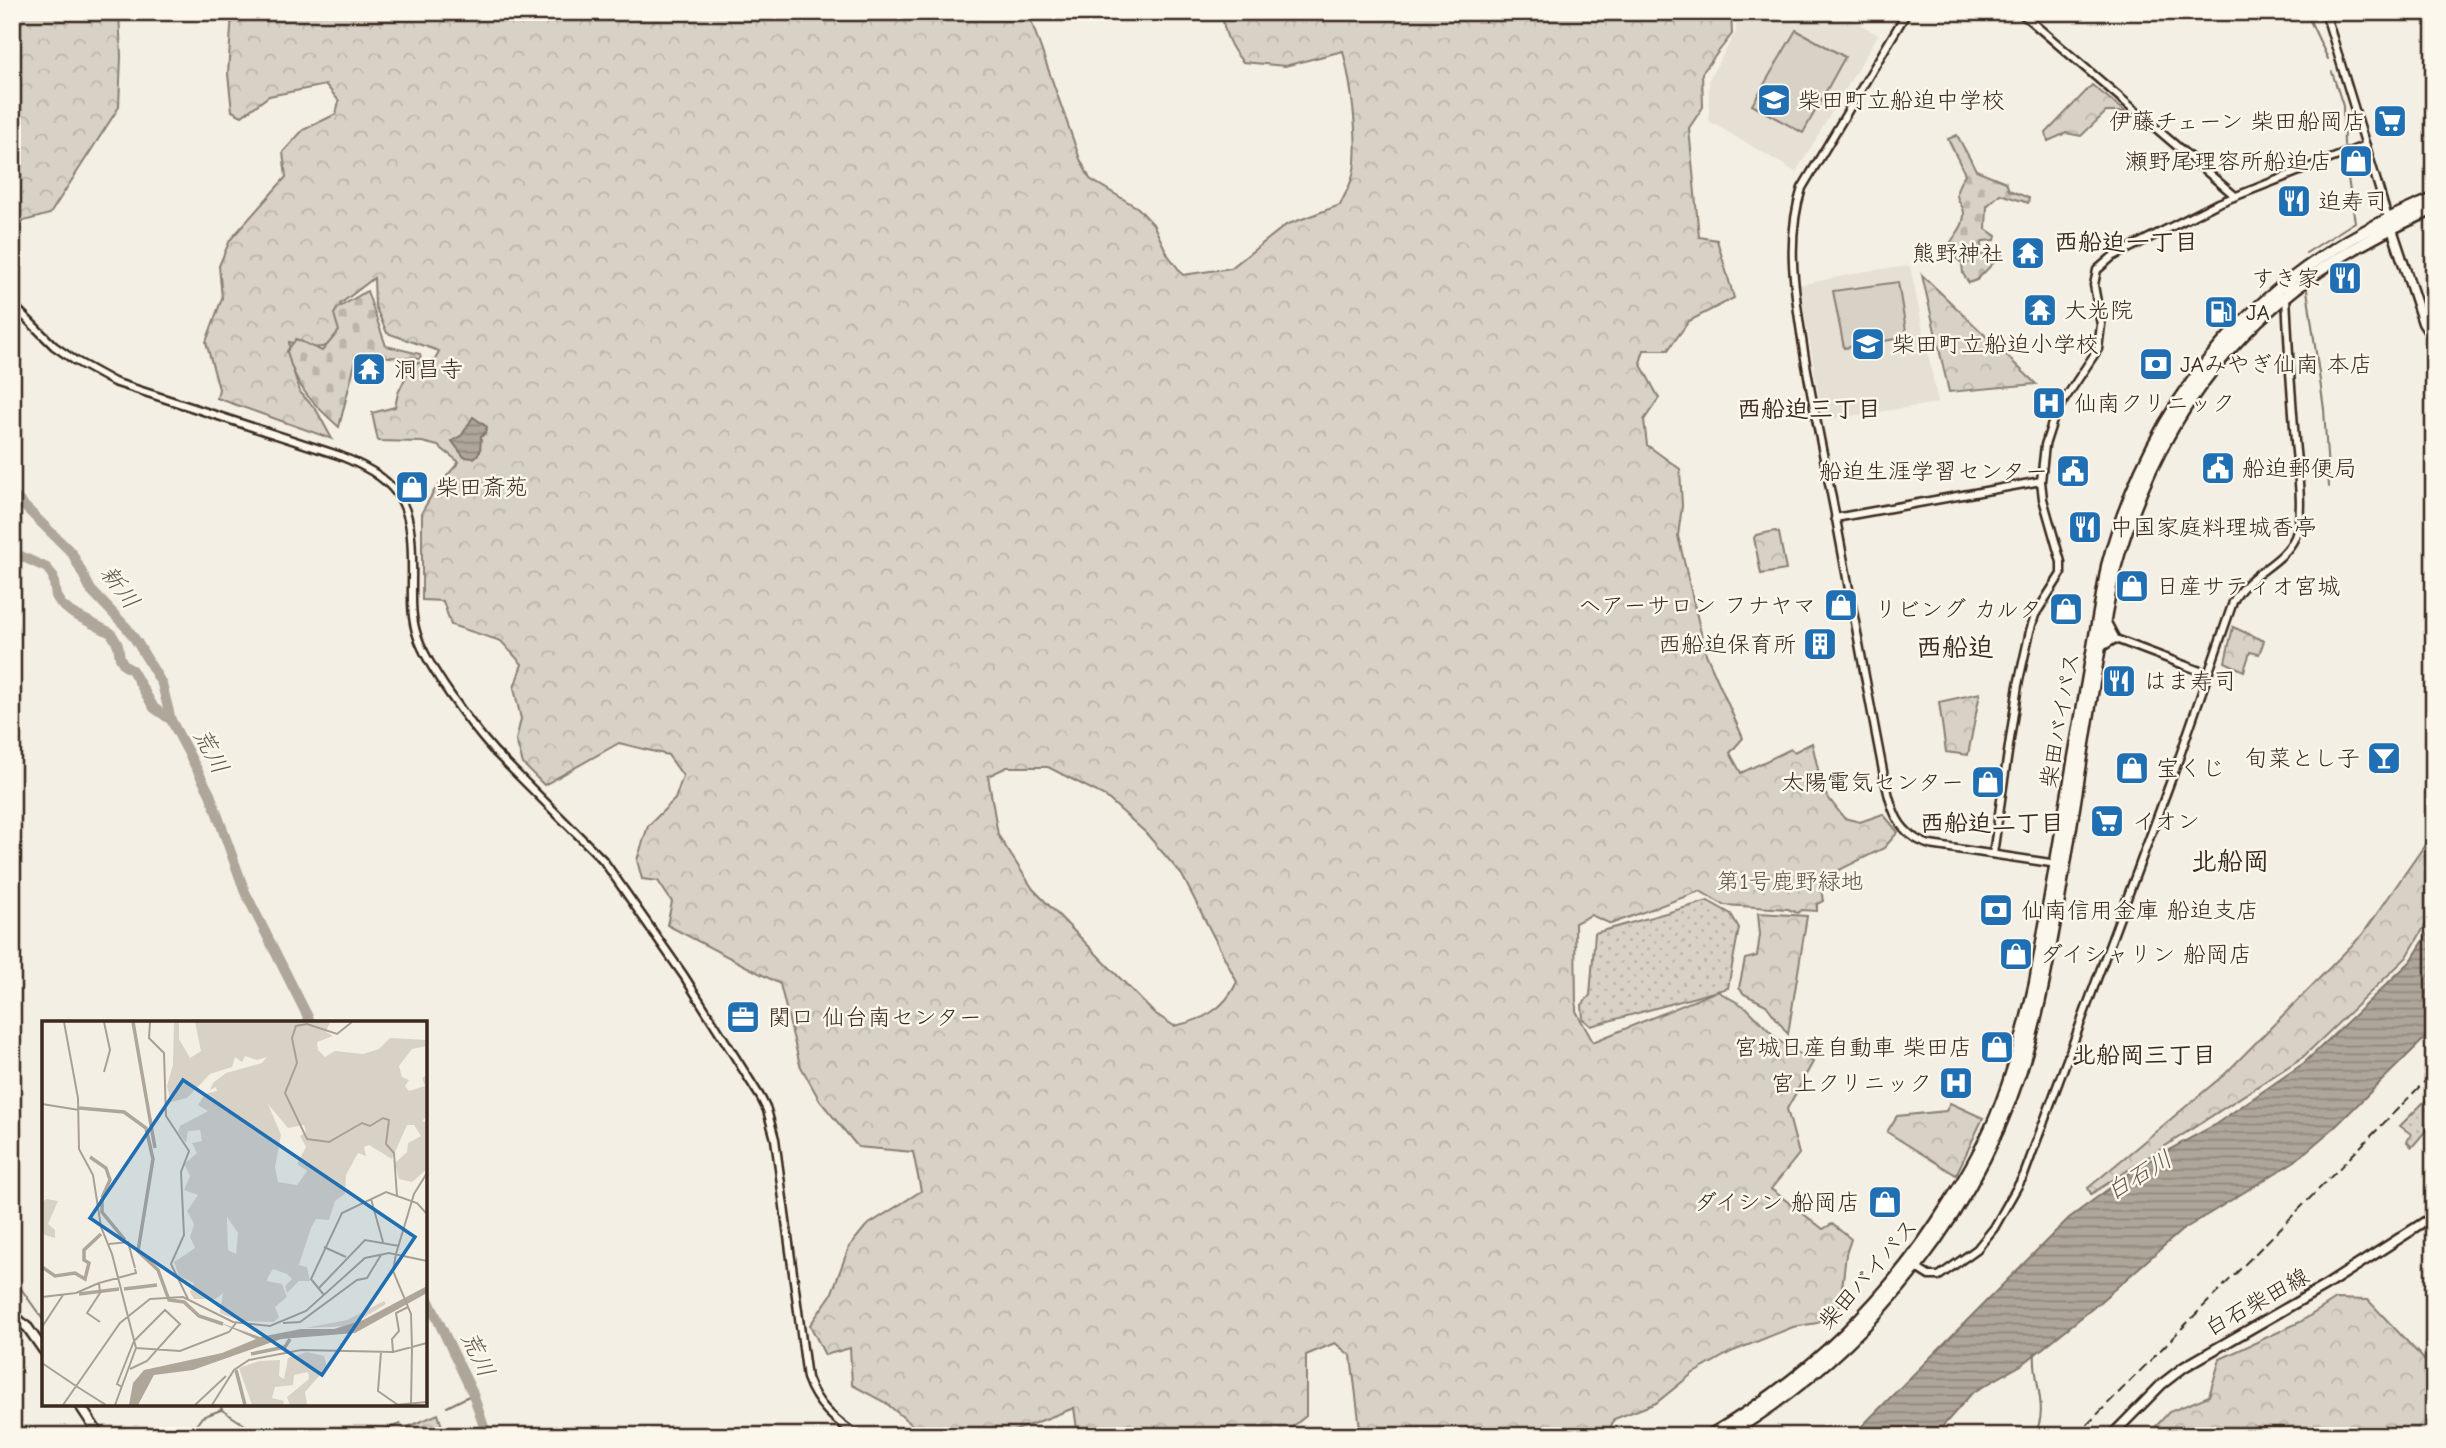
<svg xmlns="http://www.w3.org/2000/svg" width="2446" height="1448" font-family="'Comic Neue','Klee One',sans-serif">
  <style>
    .built { fill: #e5dfd4 }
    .grass { fill: url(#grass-dots); stroke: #8a7e72; stroke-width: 2 }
    .forest { fill: url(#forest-crowns); stroke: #8a7e72; stroke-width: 2; fill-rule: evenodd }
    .cemetery { fill: url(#cemetery-stones); stroke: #8a7e72; stroke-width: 2 }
    .garden { fill: #d8d1c6; stroke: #8a7e72; stroke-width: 2 }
    .water { fill: url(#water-rules); stroke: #817468; stroke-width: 2 }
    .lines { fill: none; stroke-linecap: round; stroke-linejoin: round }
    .stream { stroke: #817468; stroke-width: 2 }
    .river { stroke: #afa69a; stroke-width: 10 }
    .minor-casing { stroke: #3b2a1e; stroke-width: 11 }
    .major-casing { stroke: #3b2a1e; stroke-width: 13 }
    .highway-casing { stroke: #3b2a1e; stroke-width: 15 }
    .minor { stroke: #fbf7ec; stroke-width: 6 }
    .major { stroke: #fbf7ec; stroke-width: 8 }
    .highway { stroke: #fbf7ec; stroke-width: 10 }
    .rail { stroke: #3b2a1e; stroke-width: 2; stroke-dasharray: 10 5; stroke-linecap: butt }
    .labels { text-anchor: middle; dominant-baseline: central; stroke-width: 5; stroke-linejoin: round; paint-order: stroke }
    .poi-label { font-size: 23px; fill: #3b2a1e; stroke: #fbf7ec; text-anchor: start }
    .street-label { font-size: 23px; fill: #3b2a1e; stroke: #fbf7ec }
    .park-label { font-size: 23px; fill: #625448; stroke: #fbf7ec }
    .neighbourhood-label { font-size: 24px; font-weight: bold; fill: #3b2a1e; stroke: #fbf7ec }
    .water-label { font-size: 24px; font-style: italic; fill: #645549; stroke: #fbf7ec }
    .quarter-label { font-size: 26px; font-weight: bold; fill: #3b2a1e; stroke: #fbf7ec }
    .inset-river { fill: none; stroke: #afa69a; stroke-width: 3.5 }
    .inset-road { fill: none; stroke: #a9a095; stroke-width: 2 }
    .view { fill: #1f6fb2; fill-opacity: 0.15; stroke: #1f6fb2; stroke-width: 3.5 }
    .inset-edge { fill: none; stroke: #3b2a1e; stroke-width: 3.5 }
  </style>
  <defs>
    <pattern id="grass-dots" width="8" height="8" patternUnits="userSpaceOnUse" patternTransform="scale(1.75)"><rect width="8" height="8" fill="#d8d1c6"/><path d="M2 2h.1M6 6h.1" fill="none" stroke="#bab4aa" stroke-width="1.8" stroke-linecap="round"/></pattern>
    <pattern id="forest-crowns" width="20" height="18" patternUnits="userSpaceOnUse" patternTransform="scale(1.75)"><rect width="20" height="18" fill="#d8d1c6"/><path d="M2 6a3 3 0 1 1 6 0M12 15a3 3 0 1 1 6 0" fill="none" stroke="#bab4aa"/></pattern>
    <pattern id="cemetery-stones" width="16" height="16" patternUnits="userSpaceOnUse" patternTransform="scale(1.75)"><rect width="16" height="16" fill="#d8d1c6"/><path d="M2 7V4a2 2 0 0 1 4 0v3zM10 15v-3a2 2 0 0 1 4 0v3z" fill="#bab4aa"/></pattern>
    <pattern id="water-rules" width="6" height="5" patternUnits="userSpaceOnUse" patternTransform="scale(1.75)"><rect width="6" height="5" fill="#afa69a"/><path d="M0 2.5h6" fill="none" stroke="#90877d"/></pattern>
  </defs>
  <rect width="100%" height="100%" fill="#f3efe4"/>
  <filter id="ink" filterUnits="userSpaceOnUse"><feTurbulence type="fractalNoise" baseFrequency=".0143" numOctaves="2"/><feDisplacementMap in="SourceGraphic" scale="14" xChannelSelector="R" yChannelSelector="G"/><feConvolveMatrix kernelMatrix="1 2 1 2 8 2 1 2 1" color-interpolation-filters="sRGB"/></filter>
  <g filter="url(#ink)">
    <path class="built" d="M1737,12H1841L1878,35L1796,172L1709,121V79L1736,32Z
      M1910,266L1938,403L1823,420L1800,285L1867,271Z"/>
    <path class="grass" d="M1708,901L1731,914L1739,928L1728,988L1591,1026L1583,1019L1582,1005L1590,995L1595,933Z
      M2434,1092V1130L2428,1128L2412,1147L2407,1142L2411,1134L2400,1126Z"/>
    <path class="forest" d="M12,12H119L121,56L119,107L50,214L24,221L12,217Z
      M232,12H1028L1080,159L1090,179L1138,208L1153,224L1168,255L1183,275L1231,268L1286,225L1340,205C1345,194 1353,181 1354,170C1359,138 1351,82 1343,51L1285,66L1243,62C1230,48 1223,31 1222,12H1731L1732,34L1702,73L1703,107L1689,128L1699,237L1717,240L1734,298L1689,321L1668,350H1644L1640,363L1659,398L1644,420L1647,445L1680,469L1682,506L1678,536L1706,654L1743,738L1730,753L1741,773L1791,749L1794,752L1812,743L1820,778L1817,783L1844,818L1860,822L1883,814L1898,832L1884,848L1839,870L1820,882L1823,901L1817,904V911L1802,910L1797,913L1788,909L1724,905L1700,891L1611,924L1591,915L1575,923L1576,1011L1593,1042L1717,991L1747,1008L1779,1041L1813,1062L1787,1109L1799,1154L1771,1189L1823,1229L1832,1224L1851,1239L1846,1254L1840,1306L1817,1323L1793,1327L1731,1352L1692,1374L1656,1403L1614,1419L1607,1436H1361L1351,1356L1335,1343L1306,1355V1416L1281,1436H1078L1074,1408L1001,1436H970L961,1433L923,1434L886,1403L852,1385L850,1348L825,1355L810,1325L831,1295L849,1247L866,1226L921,1191L913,1152L858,1147L820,1101L800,1065L780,984L667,925L672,902L658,881L642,879L637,860L648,826L675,799L683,776L668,755L619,743L544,785L523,764L516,740L521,719L514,688L522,664L501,641L451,625L443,601L422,600V512L434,491L459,462L438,446L422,442L378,441L372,413L395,407L398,393L412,364L435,360L439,351L387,333L375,306L374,278L340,304L352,324C328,350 323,352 289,342L290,360L300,392L317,411L332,439L217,398L219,389L206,342L222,298L219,266L230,240L286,177L283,152L303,130L336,114L339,101L326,85L269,96L242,116L232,111L228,74ZM1007,767H1048L1105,796L1145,832L1182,875L1237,982C1224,1010 1203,1020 1174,1026L1153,1012L1033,889L998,835L988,776Z
      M2092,85L2126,112H2106L2081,136L2066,133L2048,141L2046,133Z
      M1922,275L2036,384L1949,392Z
      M1775,531L1779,533L1786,570L1761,574L1754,538L1756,535Z
      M2233,627L2264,641L2259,654L2250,652L2244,671L2225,662Z
      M1980,693L1968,755L1946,752L1939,702Z
      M2434,832V910L2407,957L2303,1057L2091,1194L2088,1188L2225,1074L2362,935Z
      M1758,913L1807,916L1788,1034L1766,1005L1744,994L1739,988L1745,959L1757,956L1760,935Z
      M1950,1103L1983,1118L1956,1175L1887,1132L1897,1116L1946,1111Z
      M2336,1299L2368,1300L2434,1370V1436H2147L2169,1412L2209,1396L2220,1359L2300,1322Z
      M438,1414L445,1436H410L403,1429Z"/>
    <path class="cemetery" d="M1957,135L1976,170L2006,182L2009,190L2029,198L2028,203L2000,194L1987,206L1986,229L1996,236L1995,240L1983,241L1979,254L1987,256L2001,252L2002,254L1977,280L1969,283L1963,274L1962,263L1947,251C1951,237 1961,232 1963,221C1969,199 1945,205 1965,174L1948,139Z
      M367,291L386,346L420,354L421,359L357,355L339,427C312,403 295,387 287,351L296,339L322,351L339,331L334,314L338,308Z"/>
    <path class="garden" d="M1796,30L1845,57L1803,133L1752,105Z
      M1898,282L1907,337L1844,348L1833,291Z"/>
    <path class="water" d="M473,417L487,427L485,433L481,437L480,452L474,458L464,457L452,441L462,435Z
      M2434,924V1029L2336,1126L2295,1161L2181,1231L2093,1308L2023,1364L1972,1393L1934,1436H1852L2069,1218L2141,1165L2213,1126L2304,1063L2411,961Z"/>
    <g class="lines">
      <path class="stream" d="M2306,12L2328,59
        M2332,72L2343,106L2344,145
        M2306,253L2355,222L2345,160
        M2307,290L2324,409L2329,487
        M12,1276L44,1321
        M220,1404L222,1410L248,1427L335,1436
        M447,1407L473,1394
        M188,1436L202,1417L221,1410
        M365,1436L401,1424
        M2033,1436C2051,1412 2032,1380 2035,1352"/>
      <path class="river" d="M12,494L72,553L91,590L127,628L137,642L162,684L171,720
        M12,552L47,568L53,576L56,596L61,604L72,613L111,633L118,645L120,658L125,666L132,670L154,708L171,720L210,794L245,892L311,1023
        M425,1293L473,1394L487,1436"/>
      <g class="minor-casing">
        <path id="minor" d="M1907,12L1802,188C1785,241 1795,292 1803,346C1812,404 1825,461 1836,519C1852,604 1867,690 1884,776C1891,807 1896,834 1930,845L2057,864
          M2020,12L2234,195
          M2325,12L2388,218
          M12,304L54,346L74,360L114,382L338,455C409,483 413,510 412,581C412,599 411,617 417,635C427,667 471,725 494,751L603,860L684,976L761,1098L767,1110L775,1139L807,1378C817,1406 835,1420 858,1436
          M1835,518L2041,481
          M2113,638L2208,674
          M1993,854L2018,685L2030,631L2035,615L2061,574V562L2043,499L2041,481L2045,445L2055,414L2098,349L2101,325L2094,285L2097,270L2112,257L2216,204L2366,145
          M1913,1266L1929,1276H1939L1977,1249L1994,1228L2024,1175L2177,764L2233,602C2246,574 2283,565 2295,537C2305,513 2297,467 2295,441C2291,393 2288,345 2286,297"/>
      </g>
      <g class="major-casing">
        <path id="major" d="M2391,226L2423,323L2434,340
          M12,1314L28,1328L44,1351
          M79,1404L100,1436
          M2111,1436L2162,1384L2184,1367L2325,1286L2434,1216"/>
      </g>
      <g class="highway-casing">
        <path id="highway" d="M2100,646L2113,638L2104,621
          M1709,1436C1809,1378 1891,1298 1951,1200C1968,1173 1984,1145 1996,1116C2014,1072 2025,1028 2035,983L2107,566C2154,389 2264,266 2434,199
          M1725,1436C1873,1347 1984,1207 2030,1040C2042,998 2049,954 2057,911C2077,798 2091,684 2114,572C2161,396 2266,279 2434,209"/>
      </g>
      <use href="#minor" class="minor"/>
      <use href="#major" class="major"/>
      <use href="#highway" class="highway"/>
      <path class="rail" d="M2076,1436L2434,1072"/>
    </g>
  </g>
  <defs>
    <g id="school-square" transform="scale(1.75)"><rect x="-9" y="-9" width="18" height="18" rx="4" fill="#1f6fb2" stroke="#fbf7ec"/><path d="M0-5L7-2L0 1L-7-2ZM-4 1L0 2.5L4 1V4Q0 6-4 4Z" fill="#fff"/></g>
    <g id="supermarket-square" transform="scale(1.75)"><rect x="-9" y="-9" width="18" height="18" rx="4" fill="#1f6fb2" stroke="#fbf7ec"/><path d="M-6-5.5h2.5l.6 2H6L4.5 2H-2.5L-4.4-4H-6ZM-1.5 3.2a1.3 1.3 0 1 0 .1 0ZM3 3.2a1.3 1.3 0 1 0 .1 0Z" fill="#fff"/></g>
    <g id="shop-square" transform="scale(1.75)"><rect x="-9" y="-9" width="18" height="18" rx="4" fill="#1f6fb2" stroke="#fbf7ec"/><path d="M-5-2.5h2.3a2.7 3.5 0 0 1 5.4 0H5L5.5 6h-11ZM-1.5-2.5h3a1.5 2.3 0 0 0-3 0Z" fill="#fff"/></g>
    <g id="restaurant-square" transform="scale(1.75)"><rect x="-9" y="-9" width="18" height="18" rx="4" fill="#1f6fb2" stroke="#fbf7ec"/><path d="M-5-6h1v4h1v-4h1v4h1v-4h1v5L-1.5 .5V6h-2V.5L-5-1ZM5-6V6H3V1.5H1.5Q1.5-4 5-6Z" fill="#fff"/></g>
    <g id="temple-square" transform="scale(1.75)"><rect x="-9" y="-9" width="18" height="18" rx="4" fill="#1f6fb2" stroke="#fbf7ec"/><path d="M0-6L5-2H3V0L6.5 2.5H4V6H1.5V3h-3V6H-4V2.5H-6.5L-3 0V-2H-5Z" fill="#fff"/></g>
    <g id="fuel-square" transform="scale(1.75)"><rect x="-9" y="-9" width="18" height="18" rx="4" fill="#1f6fb2" stroke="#fbf7ec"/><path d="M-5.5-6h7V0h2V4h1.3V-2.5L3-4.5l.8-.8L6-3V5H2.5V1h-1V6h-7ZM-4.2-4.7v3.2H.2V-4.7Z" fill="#fff"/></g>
    <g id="bank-square" transform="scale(1.75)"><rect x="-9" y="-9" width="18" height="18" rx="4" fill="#1f6fb2" stroke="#fbf7ec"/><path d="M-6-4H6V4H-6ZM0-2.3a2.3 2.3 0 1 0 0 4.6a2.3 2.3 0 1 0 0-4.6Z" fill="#fff"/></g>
    <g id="hospital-square" transform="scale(1.75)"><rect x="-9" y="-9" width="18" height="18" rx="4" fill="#1f6fb2" stroke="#fbf7ec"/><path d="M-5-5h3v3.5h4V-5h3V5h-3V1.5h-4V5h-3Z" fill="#fff"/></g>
    <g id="civic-square" transform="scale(1.75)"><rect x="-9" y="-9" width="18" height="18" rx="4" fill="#1f6fb2" stroke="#fbf7ec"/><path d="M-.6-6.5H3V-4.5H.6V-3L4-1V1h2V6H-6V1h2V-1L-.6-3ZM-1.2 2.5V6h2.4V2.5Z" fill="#fff"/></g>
    <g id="building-square" transform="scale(1.75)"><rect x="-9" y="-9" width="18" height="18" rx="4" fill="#1f6fb2" stroke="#fbf7ec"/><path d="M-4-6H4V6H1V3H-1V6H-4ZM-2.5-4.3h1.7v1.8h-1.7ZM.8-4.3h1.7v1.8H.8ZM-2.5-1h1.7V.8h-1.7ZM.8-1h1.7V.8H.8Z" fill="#fff"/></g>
    <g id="bar-square" transform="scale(1.75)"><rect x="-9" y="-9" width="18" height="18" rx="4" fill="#1f6fb2" stroke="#fbf7ec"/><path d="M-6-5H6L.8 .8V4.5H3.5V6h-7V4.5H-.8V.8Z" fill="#fff"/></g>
    <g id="office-square" transform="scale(1.75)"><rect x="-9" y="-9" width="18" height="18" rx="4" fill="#1f6fb2" stroke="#fbf7ec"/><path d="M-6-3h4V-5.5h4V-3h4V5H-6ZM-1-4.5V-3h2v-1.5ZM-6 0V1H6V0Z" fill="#fff"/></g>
  </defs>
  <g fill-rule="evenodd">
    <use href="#school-square" x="1774" y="100"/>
    <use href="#supermarket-square" x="2390" y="121"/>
    <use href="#shop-square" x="2356" y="161"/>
    <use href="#restaurant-square" x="2294" y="201"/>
    <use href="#temple-square" x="2028" y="253"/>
    <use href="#restaurant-square" x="2345" y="278"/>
    <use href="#temple-square" x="2040" y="310"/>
    <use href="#fuel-square" x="2221" y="312"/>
    <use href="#school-square" x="1868" y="344"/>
    <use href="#bank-square" x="2156" y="364"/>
    <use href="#temple-square" x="369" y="369"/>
    <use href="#hospital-square" x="2049" y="403"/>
    <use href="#civic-square" x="2218" y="468"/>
    <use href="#civic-square" x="2073" y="471"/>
    <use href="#shop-square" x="412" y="487"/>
    <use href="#restaurant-square" x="2085" y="527"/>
    <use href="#shop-square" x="2132" y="586"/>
    <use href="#shop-square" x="1841" y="605"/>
    <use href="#shop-square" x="2066" y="609"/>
    <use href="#building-square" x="1820" y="644"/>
    <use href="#restaurant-square" x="2119" y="681"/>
    <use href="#bar-square" x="2384" y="758"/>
    <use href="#shop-square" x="2132" y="768"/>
    <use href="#shop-square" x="1988" y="782"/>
    <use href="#supermarket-square" x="2107" y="821"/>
    <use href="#bank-square" x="1996" y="910"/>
    <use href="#shop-square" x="2016" y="954"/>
    <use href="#office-square" x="743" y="1017"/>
    <use href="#shop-square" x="1997" y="1047"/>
    <use href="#hospital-square" x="1956" y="1083"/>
    <use href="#shop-square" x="1885" y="1202"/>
  </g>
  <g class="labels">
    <g class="poi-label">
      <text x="1798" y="100">柴田町立船迫中学校</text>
      <text x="2366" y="121" text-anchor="end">伊藤チェーン 柴田船岡店</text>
      <text x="2332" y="161" text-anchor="end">瀬野尾理容所船迫店</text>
      <text x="2318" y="201">迫寿司</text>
      <text x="2004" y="253" text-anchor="end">熊野神社</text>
      <text x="2320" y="278" text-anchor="end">すき家</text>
      <text x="2064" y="310">大光院</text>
      <text x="2246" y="312">JA</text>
      <text x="1892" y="344">柴田町立船迫小学校</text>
      <text x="2180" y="364">JAみやぎ仙南 本店</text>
      <text x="394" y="369">洞昌寺</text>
      <text x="2074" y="403">仙南クリニック</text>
      <text x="2242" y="468">船迫郵便局</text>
      <text x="2048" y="471" text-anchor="end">船迫生涯学習センター</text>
      <text x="436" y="487">柴田斎苑</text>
      <text x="2110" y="527">中国家庭料理城香亭</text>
      <text x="2156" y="586">日産サティオ宮城</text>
      <text x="1816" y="605" text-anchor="end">ヘアーサロン フナヤマ</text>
      <text x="2042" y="609" text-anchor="end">リビング カルタ</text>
      <text x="1796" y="644" text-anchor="end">西船迫保育所</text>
      <text x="2144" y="681">はま寿司</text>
      <text x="2360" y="758" text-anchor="end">旬菜とし子</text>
      <text x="2156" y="768">宝くじ</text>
      <text x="1964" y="782" text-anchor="end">太陽電気センター</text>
      <text x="2132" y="821">イオン</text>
      <text x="2021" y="910">仙南信用金庫 船迫支店</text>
      <text x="2040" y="954">ダイシャリン 船岡店</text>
      <text x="768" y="1017">関口 仙台南センター</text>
      <text x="1972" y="1047" text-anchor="end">宮城日産自動車 柴田店</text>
      <text x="1932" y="1083" text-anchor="end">宮上クリニック</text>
      <text x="1860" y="1202" text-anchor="end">ダイシン 船岡店</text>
    </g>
    <g class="street-label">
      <text transform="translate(2060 720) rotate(-80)">柴田バイパス</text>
      <text transform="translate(1868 1274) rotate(-49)">柴田バイパス</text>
      <text transform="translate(2257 1302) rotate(-29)">白石柴田線</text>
    </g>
    <g class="park-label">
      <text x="1790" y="881">第1号鹿野緑地</text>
    </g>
    <g class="neighbourhood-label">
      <text x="2126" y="242">西船迫一丁目</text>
      <text x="1809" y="409">西船迫三丁目</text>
      <text x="1992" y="823">西船迫二丁目</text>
      <text x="2144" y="1055">北船岡三丁目</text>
    </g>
    <g class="water-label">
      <text transform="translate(120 587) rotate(53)">新川</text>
      <text transform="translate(211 751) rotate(62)">荒川</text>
      <text transform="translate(2139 1175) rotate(-31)">白石川</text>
      <text transform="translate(478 1354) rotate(65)">荒川</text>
    </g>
    <g class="quarter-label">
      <text x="1955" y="648">西船迫</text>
      <text x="2230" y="862">北船岡</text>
    </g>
  </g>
  <g transform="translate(42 1021)">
    <rect width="385" height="385" fill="#f3efe4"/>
    <path d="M132,1H137V18L148,37L159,30L153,1H288L284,11L291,15L275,21L276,29L283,36L293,30L321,33L337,28L348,17L385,19V25L370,28L357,45L360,56L367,59L363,65L367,70L383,65L380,57L385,54V95L380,100L385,102L384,149L370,161L357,158L353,142L365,131L366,122L379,115L372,104H365L350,138L327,124L322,126L324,135L316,132L304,154L303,173L293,180L287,199L274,198L269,207L257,244L265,246L268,260H257L245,272L243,265L250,258L245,253L231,248L226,256L225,260L240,263L245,276L233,286L237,296L232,301L199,300L178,292L181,272L174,278H152L148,271L152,262L137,255L132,241L153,227L148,216L152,203L145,190L156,174L142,169L148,155L142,143L155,132L150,122L160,120L158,109L146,110L144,122L136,111L138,105L166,90L156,84L163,73L175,70L174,66L168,69L171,62L184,52L220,42L225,36L215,39L203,35L200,41L193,36L190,46L168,53L145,77L129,81L125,65L131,44ZM226,83L246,107L262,104L264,111L258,115L264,126L255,143L265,150L255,164L236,161L233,146L239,114ZM185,196L196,212L194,233L186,229ZM4,178L16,180L6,203L13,209V217L0,213V182ZM342,280L344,283L308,305L263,307L305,299ZM265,331L282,335L285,346L263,371L265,384H248L245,376L267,358L266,351L252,354L251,364L233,366L230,377L242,380L241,384H210L197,347L217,340L238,339L237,355L242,358L246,337Z" fill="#d8d1c6" fill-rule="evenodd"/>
    <path d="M385,265V272L313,312L239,318L151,349L112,354L96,384H87L91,362L102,349L180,332L214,318L176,301L218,316L259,308H292L321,299Z" fill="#afa69a"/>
    <path class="inset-river" d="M91,1L113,127M37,87L82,91L104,107L111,138L96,230L116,249L127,279L142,281L157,295L181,303M48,136L64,147L68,159L60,177M60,178V191L83,219M0,246L13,255L33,252L43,258L47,242L42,239V229L59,213M82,268L115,264M37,273L77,268M209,333L243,326L248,318M194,349L203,384"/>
    <path class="inset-road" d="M22,1L36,77L37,128L51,154L59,206L70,233L94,327L73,384M108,1L107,17L122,32L124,95L147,130L139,151L142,214L129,243L146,278M310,1L295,13L265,3L254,5L250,17L255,42L243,72L265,118L287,121L320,102L328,105L341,97L347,99L344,123L352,132L355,175M62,51L68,29L62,1M0,83L37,89M329,178L341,221M67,223L86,221L93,247M282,226L304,236M354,233L372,173L385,152M354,233L351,250L369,293L370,327M276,268L323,219L357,225M282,274L269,258L300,192L344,171L375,182L385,193M0,276L34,272L57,262M58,301L45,292L58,272L57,262L94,252L93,248M241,302L258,301L315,259L325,257L339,234M0,306L21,274M94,327L138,330L187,311L194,302M339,331L336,370L356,384M351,331L350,318L357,310L354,292L366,286M0,342L34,365M34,365L64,384M80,366L75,363L92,320L123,289L138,303L105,340L88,348M21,384L78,302L108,278L141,276L191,301L228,305L264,290L323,237L347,232L385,240M153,384L184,355M170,384L192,349L207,339L259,329L351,331L385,322M352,384L385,381M369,384L370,327"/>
    <path class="view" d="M141,59L373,216L280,354L48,197Z"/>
    <rect width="385" height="385" class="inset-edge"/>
  </g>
  <rect width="2446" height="1448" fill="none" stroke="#fbf7ec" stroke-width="42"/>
  <rect x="21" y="21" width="2404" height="1406" fill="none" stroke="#3b2a1e" stroke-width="2.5" filter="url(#ink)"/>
</svg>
